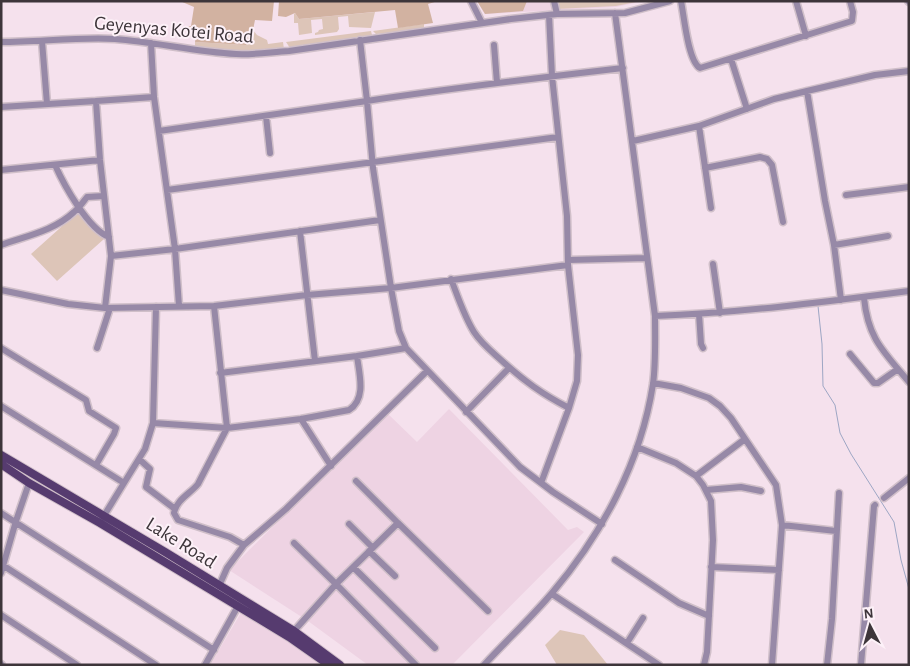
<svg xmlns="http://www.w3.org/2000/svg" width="910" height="666" font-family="'Alegreya Sans',sans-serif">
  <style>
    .built { fill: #eed3e3 }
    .green { fill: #ddc5b8 }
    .forest { fill: #d2b2a1 }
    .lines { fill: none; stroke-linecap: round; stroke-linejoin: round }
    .stream { stroke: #9da6c4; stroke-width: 1 }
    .minor-casing { stroke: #d0bfc9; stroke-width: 9 }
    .major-casing { stroke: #d0bfc9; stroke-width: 10 }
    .minor { stroke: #9789a7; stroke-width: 6 }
    .major { stroke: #563b6f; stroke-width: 8 }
    .labels { text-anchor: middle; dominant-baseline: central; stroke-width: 4; stroke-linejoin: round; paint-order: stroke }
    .street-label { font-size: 20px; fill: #3d353a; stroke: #fdf1f8 }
  </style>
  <rect width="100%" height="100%" fill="#f5e1ed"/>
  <path class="built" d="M477,1H644L616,7L485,14Z
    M449,409L568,530L577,527L584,532L452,665H368L308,621L229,570L387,413L417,442Z
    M242,611L327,665H210Z"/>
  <path class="green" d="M556,1H641L616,6L556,9Z
    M375,12L371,28L349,27L348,16L338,17L339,29L337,32L315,35V33L318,32L319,30L323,29L322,19L311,20L312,33L299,35L298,23H294V14L295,13L299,19Z
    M424,24V30L376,34L373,31Z
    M253,30L257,35L267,40L268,44L283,42L284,49L240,52L195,48V42L246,45V32Z
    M371,31L372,35L290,48L286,42Z
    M79,211L104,239L57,281L31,254Z
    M560,630L584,635L608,665H557L545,645Z"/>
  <path class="forest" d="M180,1H274L272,21L255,20L253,30L246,32V45L195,42L196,37L187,36V27L191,26L194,7Z
    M279,1H438L428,4L433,23L398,28L395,10L299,19L295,13L286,17L278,16Z
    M477,1H527L523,11L485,14Z"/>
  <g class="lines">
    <path class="stream" d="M818,306L822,344L823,386L835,405L840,433L851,454L894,522L901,560L909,589"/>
    <g class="minor-casing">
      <path id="minor" d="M471,1L482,23
        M554,1L557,14
        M681,1C684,16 688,61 700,68L852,21L853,12L850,1
        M796,1L806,36
        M908,1L909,2
        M549,15L552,76L567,216L568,265L391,288L373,168L367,101C452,88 537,78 623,68
        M42,41L47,104
        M1,42C39,42 77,37 115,39C156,42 195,52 236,54C253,55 271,52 289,51L511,19L557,14L625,13L670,1
        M151,43L154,97L175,249L179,306
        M494,45L497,83
        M731,59L747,109
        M807,91L825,201L834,245L841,300
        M1,107L96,101
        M266,116L270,153
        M699,126L711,208
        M159,131L367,101L360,40
        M633,141L699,126L774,99L807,91L875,75L909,71
        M55,165C64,185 88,229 109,237
        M705,168L760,157L767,159L772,165L783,222
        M1,170L100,160
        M167,190L558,137
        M846,195L909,187
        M300,231L315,361
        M1,245C26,236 54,231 74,212C79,208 83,202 87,197L104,196
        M834,245L888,236
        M111,256L175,249L380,220
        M568,260L647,258
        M713,264L720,313
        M451,279C458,297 464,316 474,332C481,343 491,351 501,360C524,381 542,394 569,408
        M1,290L68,304L105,308L214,306L307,295L391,288L399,331L406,348L520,467L553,492L602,524
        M864,298C868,339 884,352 909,382
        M105,308L111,256L100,160L96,101L154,97
        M699,314L701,344L703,348
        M655,316C740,313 824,302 909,291
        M1,348L86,400L89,411L116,428L114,434L96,465
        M97,348L110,308
        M850,354L874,383H878L898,369
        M220,373L357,356
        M653,383L681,388L709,398L720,406L731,418L776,485L782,525L772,665
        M1,406L124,483L102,519
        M466,412L509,368
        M301,419L331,466
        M153,423L227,428L214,306
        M637,447L676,463L696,476L703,485L711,501L713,540L707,652L704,665
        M139,459L150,469L146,487L175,509
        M696,476L745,439
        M356,481L398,523L336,584L416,665
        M124,483L145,449L153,423L156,307
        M541,483L569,408L577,381L578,355L568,265
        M706,490L741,487L761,491
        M884,498L909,478
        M1,513L214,650
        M398,523L488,611
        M349,524L372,547
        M782,525L836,531
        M244,545L230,537L178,520L174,513C177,499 190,494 198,484L227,428L301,419L349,410C367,399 359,373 357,356L406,348
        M369,551L395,576
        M615,560L679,603L709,616
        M1,564L156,665
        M353,567L435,648
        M711,567L779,570
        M1,573L16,521L29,483
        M219,586L227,568L244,545L286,509L427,371
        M552,594L659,665
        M1,615L77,665
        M294,631L336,584L294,543
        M627,643L643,618
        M1,664L2,665
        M205,665L238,606
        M484,665C506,641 531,618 552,593C602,534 641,462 653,384C656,362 655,339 655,316L615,13
        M827,665L832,619L839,493
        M861,665L874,506L875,505"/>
    </g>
    <g class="major-casing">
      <path id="major" d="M1,455L165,552L294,631L340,665
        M1,464L29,483L100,523L289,637L329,665"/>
    </g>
    <use href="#minor" class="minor"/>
    <use href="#major" class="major"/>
  </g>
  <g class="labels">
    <g class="street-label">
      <text transform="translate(174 30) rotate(5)">Geyenyas Kotei Road</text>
      <text transform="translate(181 543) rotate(32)">Lake Road</text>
    </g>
  </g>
  <rect width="910" height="666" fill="none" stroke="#3d353a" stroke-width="5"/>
  <g transform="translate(870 626) rotate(354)" stroke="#fdf1f8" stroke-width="4" paint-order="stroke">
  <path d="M0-4L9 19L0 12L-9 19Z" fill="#3d353a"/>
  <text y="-8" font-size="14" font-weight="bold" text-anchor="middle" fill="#3d353a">N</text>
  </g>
</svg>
